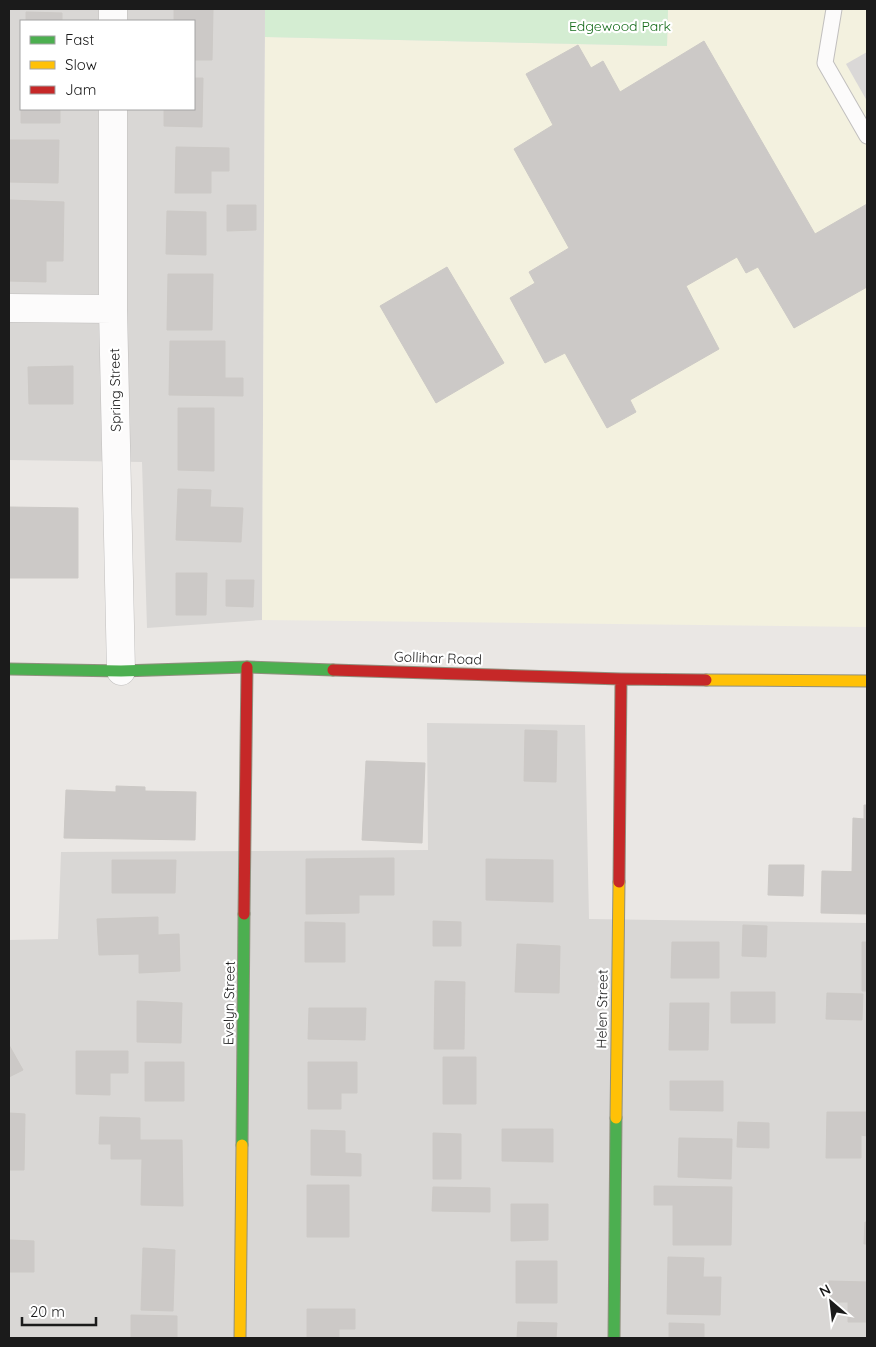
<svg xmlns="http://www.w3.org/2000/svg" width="876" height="1347" font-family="Quicksand,sans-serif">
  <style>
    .residential { fill: #d9d7d5; fill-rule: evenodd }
    .education { fill: #f3f1df }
    .park { fill: #d4edd2 }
    .parking { fill: #dad8d7 }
    .building { fill: #ccc9c7; stroke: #ccc9c6 }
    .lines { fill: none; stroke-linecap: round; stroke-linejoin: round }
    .lane-casing { stroke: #c1bfbe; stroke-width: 17 }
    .street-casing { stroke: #c1bfbe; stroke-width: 29 }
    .fast-casing { stroke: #90907e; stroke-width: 13 }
    .slow-casing { stroke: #90907e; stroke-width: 13 }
    .jam-casing { stroke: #90907e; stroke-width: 13 }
    .lane { stroke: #fcfbfb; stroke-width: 15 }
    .street { stroke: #fcfbfb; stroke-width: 28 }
    .fast { stroke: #4caf50; stroke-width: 11 }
    .slow { stroke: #ffc107; stroke-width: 11 }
    .jam { stroke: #c62828; stroke-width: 11 }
    .labels { text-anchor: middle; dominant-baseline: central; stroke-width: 4.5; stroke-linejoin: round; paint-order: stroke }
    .park-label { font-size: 14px; fill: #166c1b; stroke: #fff }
    .street-label { font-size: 14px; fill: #1b1b1b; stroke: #fff }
  </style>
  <rect width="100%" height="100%" fill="#eae7e4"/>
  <path class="residential" d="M9,9H265L262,620L147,628L142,462L9,460ZM21,21H194V109H21Z
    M427,723L585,725L589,919L867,923V1338H9V940L58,939L61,852L428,850Z"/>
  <path class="education" d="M668,9H867V627L262,620L265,37L667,46Z"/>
  <path class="park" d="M265,9H668L667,46L265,37Z"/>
  <path class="parking" d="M867,52V101L846,64Z"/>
  <path class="building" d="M174,9H213L212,60H194V21H174Z
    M26,12L62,13V21H26Z
    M704,41L815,234L867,204V287L794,328L758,267L746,273L737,257L686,286L719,349L630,400L636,412L607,428L565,353L545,363L510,298L535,283L529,272L569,248L514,149L553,125L526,74L578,45L591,68L603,61L620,92Z
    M194,78H203L202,127L164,126V109H194Z
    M21,91V109H60V123H21Z
    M9,140H59L58,183L9,182Z
    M176,147L229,148V171H211V193H175Z
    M9,200L64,202L63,261H46V282L9,281Z
    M227,205H256V230L227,231Z
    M167,211L206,212V255L166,254Z
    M447,267L504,363L436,403L380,306Z
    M168,274H213L212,330H167Z
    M170,341H225V378H243V396L169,395Z
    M73,366V404H29L28,367Z
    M178,408H214V471L178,470Z
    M178,489L211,490L210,507L243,508L241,542L176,540Z
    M9,507L78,508V578H9Z
    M176,573H207L206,615H176Z
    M226,580H254L253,607L226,606Z
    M525,730L557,731L556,782L524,781Z
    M366,761L425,763L422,843L362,840Z
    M116,786L145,787V791L196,792L195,840L64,838L66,790L116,792Z
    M864,805H867V872H852L853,818L864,819Z
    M394,858V895H359V913L306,914V859Z
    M486,859L553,860V902L486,900Z
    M112,860H176L175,893H112Z
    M769,865H804L803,896L768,895Z
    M822,871L867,872V914L821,913Z
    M158,917V935L179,934L180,971L139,973V954L99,955L97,919Z
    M433,921L461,922V946H433Z
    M305,922L345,923V962H305Z
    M743,925L767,926L766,957L742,956Z
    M672,942H719V978H671Z
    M862,942H867V991H862Z
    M517,944L560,946L559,993L515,992Z
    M435,981L465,982L464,1049H434Z
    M731,992H775V1023H731Z
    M827,993L863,994L862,1020L826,1019Z
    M137,1001L182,1003L181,1043L137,1042Z
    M670,1003H709L708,1050H669Z
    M309,1008H366L365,1040L308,1039Z
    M9,1045L23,1070L9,1077Z
    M76,1051H128V1073H110V1095L76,1094Z
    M443,1057H476V1104H443Z
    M145,1062H184V1101H145Z
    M308,1062H357V1093H341V1109H308Z
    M670,1081H723V1111L670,1110Z
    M827,1112H867V1136L861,1135V1158H826Z
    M9,1113L25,1114L24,1170H9Z
    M100,1117L140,1118V1140H182L183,1206L141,1205L142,1159H111V1144H99Z
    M738,1122L769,1123V1148L737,1147Z
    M502,1129H553V1162L502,1161Z
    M311,1130L345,1131V1153L361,1154V1176L311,1175Z
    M433,1133L461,1134V1179H433Z
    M679,1138L732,1139L731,1179L678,1177Z
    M307,1185H349V1237H307Z
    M654,1186L732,1187L731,1245H673V1205H654Z
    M433,1187L490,1188V1212L432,1211Z
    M511,1204H548V1240L511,1241Z
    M865,1222H867V1244H864Z
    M9,1240L34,1241V1272H9Z
    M143,1248L175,1250L173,1311L141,1310Z
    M668,1257L704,1258L703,1277H721L720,1315L667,1314Z
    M516,1261H557V1303H516Z
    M829,1281L867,1282V1322H848V1302H829Z
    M307,1309H355V1329H339V1338H307Z
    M131,1315L177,1316V1338H131Z
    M518,1322L557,1323L556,1338H517Z
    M669,1323L704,1324V1338H669Z"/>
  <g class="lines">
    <g class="lane-casing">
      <path id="lane" d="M834,9L825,63L867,136"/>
    </g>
    <g class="street-casing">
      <path id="street" d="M113,9V21
        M113,109V309L121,671
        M9,308L113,309"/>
    </g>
    <g class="fast-casing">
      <path id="fast" d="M9,669L121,671L247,667L333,670
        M242,1145L244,914
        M614,1338L616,1118"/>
    </g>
    <g class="slow-casing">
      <path id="slow" d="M706,680L867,681
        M616,1118L619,882
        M240,1338L242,1145"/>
    </g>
    <g class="jam-casing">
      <path id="jam" d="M333,670L621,679L706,680
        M619,882L621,679
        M244,914L247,667"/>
    </g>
    <use href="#lane" class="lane"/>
    <use href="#street" class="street"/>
    <use href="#fast" class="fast"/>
    <use href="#slow" class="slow"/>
    <use href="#jam" class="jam"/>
  </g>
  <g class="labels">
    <g class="park-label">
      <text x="620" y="26">Edgewood Park</text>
    </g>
    <g class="street-label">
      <text transform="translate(115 390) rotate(-91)">Spring Street</text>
      <text transform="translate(438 658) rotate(2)">Gollihar Road</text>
      <text transform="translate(229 1003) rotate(-89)">Evelyn Street</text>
      <text transform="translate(602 1009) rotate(-89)">Helen Street</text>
    </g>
  </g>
  <rect width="876" height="1347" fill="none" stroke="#1b1b1b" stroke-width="20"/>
  <rect x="20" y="20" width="175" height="90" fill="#ffffff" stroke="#a4a4a4"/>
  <rect x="30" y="36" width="25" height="8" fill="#4caf50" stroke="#a4a4a4"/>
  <text x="65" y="45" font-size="15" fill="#1b1b1b">Fast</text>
  <rect x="30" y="61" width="25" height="8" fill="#ffc107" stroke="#a4a4a4"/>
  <text x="65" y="70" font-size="15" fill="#1b1b1b">Slow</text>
  <rect x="30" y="86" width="25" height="8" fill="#c62828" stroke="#a4a4a4"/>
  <text x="65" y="95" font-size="15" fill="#1b1b1b">Jam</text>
  <g transform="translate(831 1302) rotate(332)" stroke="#ffffff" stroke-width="4" paint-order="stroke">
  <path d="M0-4L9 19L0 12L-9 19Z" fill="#1b1b1b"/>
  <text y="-8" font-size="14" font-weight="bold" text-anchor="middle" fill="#1b1b1b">N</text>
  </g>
  <path d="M22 1317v8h74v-8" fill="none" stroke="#1b1b1b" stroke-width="2.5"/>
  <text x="30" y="1317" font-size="15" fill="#1b1b1b" stroke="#ffffff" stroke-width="4" paint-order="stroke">20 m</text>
</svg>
